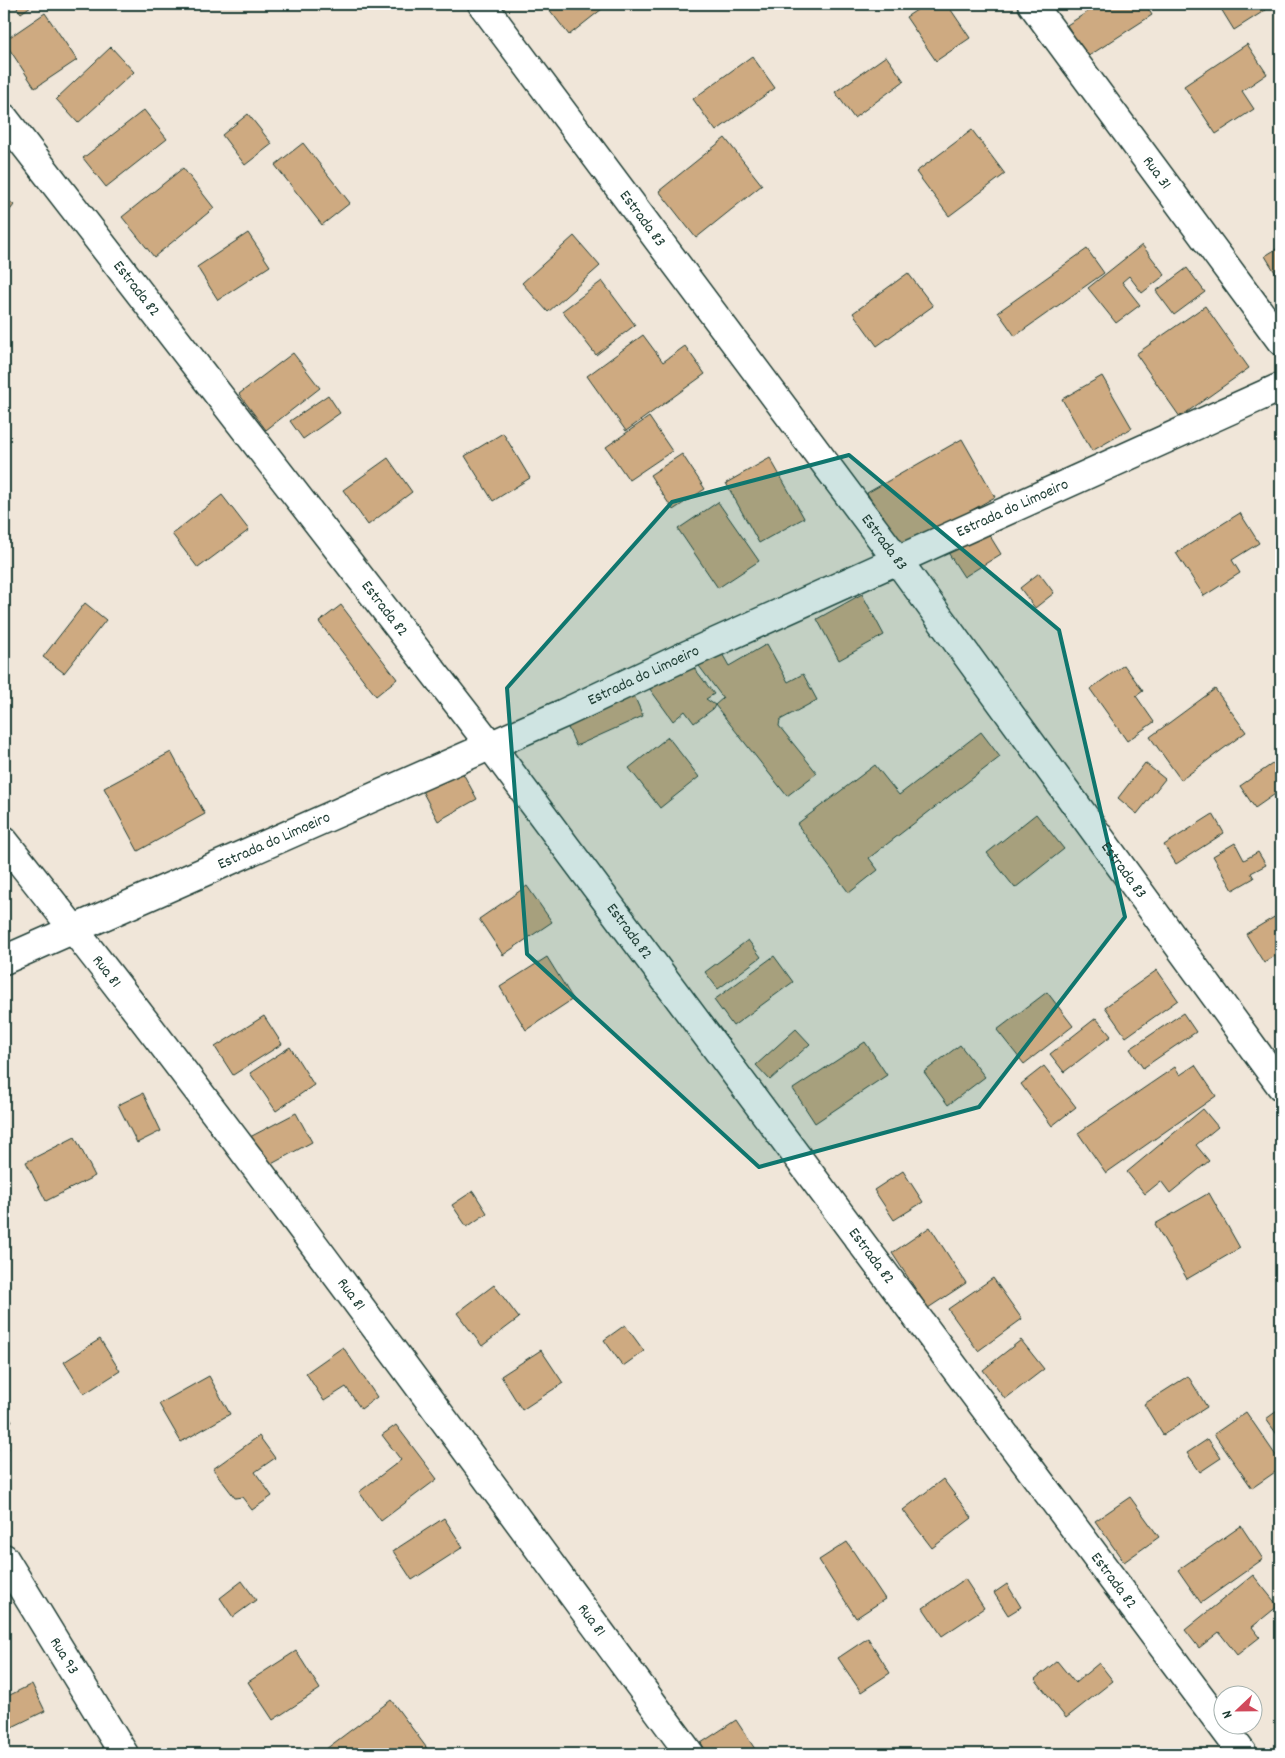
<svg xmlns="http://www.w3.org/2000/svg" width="1285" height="1758" font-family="Dekko,sans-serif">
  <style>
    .building { fill: #ceaa81; stroke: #1f3d34 }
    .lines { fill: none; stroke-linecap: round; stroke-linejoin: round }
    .street-casing { stroke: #1f3d34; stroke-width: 31 }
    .street { stroke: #fff; stroke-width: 28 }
    .marked { fill: #0f766e; fill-opacity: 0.2; stroke: #0f766e; stroke-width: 4; stroke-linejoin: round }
    .labels { text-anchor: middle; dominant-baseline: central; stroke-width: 4.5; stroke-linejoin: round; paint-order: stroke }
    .street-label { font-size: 16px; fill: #1f3d34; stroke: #fff }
  </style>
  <rect width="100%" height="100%" fill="#f0e6d9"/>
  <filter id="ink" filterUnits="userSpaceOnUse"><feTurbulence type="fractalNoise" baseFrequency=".02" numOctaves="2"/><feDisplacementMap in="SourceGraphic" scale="10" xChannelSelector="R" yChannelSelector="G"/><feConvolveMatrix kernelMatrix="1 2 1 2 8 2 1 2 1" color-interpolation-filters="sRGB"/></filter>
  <g filter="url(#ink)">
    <path class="building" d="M14,4H34L21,13Z
      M545,4H598L602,9L569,35Z
      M926,4H947L970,38L936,61L906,17Z
      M1100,4H1145L1152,15L1087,57L1067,25Z
      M1218,4H1275L1234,30Z
      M45,13L77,60L35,88L4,41Z
      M1247,44L1267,74L1242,91L1254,109L1216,134L1184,86Z
      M111,47L134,72L78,123L56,99Z
      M752,56L775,88L716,131L693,99Z
      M886,56L904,81L854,118L835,92Z
      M144,110L167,139L106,187L83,158Z
      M248,114L272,144L245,165L222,135Z
      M972,130L1005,174L949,216L916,172Z
      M725,138L762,185L696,238L659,191Z
      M303,143L350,203L322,225L275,165Z
      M183,168L214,208L154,257L122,217Z
      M4,197L14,205L4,218Z
      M248,233L270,266L218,300L197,267Z
      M574,236L600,266L548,312L522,283Z
      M1142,245L1165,275L1142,293L1129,276L1122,282L1140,305L1116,323L1088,288Z
      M1281,246V282L1265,256Z
      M1087,249L1104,273L1015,336L998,312Z
      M1187,268L1205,292L1174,315L1156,291Z
      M908,273L933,306L877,346L853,313Z
      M602,281L635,325L596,355L562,311Z
      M1205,306L1249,368L1180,417L1136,354Z
      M643,335L663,362L685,346L705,374L626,431L587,376Z
      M293,353L320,388L266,430L239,394Z
      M1102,376L1132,428L1092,451L1062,399Z
      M328,395L340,413L303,439L290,421Z
      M649,417L672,451L629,480L606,447Z
      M503,433L530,478L493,501L465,456Z
      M962,439L995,497L900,551L867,493Z
      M682,454L705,489L673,510L650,475Z
      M388,458L412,492L368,525L343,490Z
      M770,458L804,518L759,543L726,483Z
      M222,495L249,530L198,568L172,534Z
      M718,502L759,561L718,588L678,529Z
      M1240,513L1259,543L1232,560L1240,573L1204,596L1176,553Z
      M985,528L1001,554L964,577L947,551Z
      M1039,573L1054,593L1035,608L1020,588Z
      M862,594L884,635L839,660L817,619Z
      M85,603L106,620L64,673L43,657Z
      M341,605L397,679L376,696L319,622Z
      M767,644L788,682L803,674L817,700L780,720L779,726L817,773L787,796L715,705L723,698L693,658L720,650L729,666Z
      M685,656L714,694L706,699L715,705L713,709L694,723L685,711L673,721L647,685Z
      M1124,665L1143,691L1136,696L1154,722L1127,741L1090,689Z
      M629,684L643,716L576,746L562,714Z
      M1215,689L1246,732L1181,780L1150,737Z
      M981,732L1000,757L869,858L878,870L849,893L797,824L875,765L899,795Z
      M668,737L699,777L660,808L629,768Z
      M171,752L205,814L138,851L104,788Z
      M1281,758V790L1255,808L1240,786Z
      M1145,763L1165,779L1137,814L1118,798Z
      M459,766L477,799L438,821L420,787Z
      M1036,814L1064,849L1015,888L987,853Z
      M1213,814L1224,833L1176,864L1164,845Z
      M1235,843L1244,860L1258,852L1266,865L1251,873L1254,878L1233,890L1213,856Z
      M527,886L552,922L503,955L479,919Z
      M1281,913V952L1264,963L1246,934Z
      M748,940L761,957L718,989L705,972Z
      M774,956L793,982L733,1026L714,1000Z
      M547,957L573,999L526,1030L500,987Z
      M1157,970L1178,1000L1126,1037L1105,1007Z
      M1047,992L1073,1026L1024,1064L997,1030Z
      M1183,1013L1196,1032L1143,1068L1130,1049Z
      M264,1016L282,1044L233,1075L215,1047Z
      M1096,1018L1111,1036L1064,1072L1050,1054Z
      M796,1029L810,1044L770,1080L756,1065Z
      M865,1042L887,1075L815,1123L793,1089Z
      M960,1045L985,1077L948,1105L924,1072Z
      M290,1047L314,1085L276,1111L250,1073Z
      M1195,1065L1216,1096L1106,1173L1078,1133L1175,1067L1180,1075Z
      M1044,1066L1076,1107L1052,1126L1021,1084Z
      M143,1093L161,1131L137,1143L118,1105Z
      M1203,1109L1218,1127L1196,1145L1209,1161L1170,1193L1161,1181L1145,1194L1127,1172Z
      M296,1113L312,1142L266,1167L250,1137Z
      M75,1137L95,1176L46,1201L26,1162Z
      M903,1171L923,1202L894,1220L874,1190Z
      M473,1191L487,1213L467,1227L452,1205Z
      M1209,1193L1240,1248L1187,1279L1155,1224Z
      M930,1227L966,1283L928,1308L892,1253Z
      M993,1278L1022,1319L978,1351L948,1309Z
      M494,1285L519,1318L482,1346L457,1313Z
      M625,1325L644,1351L623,1366L604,1340Z
      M100,1339L120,1371L84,1394L64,1362Z
      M1021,1340L1044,1369L1005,1399L983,1370Z
      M343,1347L377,1397L361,1409L346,1387L324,1401L306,1373Z
      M541,1350L563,1383L522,1410L501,1376Z
      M209,1376L230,1414L181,1442L159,1404Z
      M1188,1376L1207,1407L1163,1435L1144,1404Z
      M4,1407L12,1421L4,1425Z
      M1281,1408V1440L1266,1419Z
      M1246,1412L1281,1463V1468L1252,1488L1214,1434Z
      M396,1425L437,1479L381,1521L359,1492L401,1460L382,1435Z
      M259,1436L275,1458L255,1472L272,1496L252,1510L242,1497L235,1498L213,1469Z
      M4,1438L9,1449L4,1452Z
      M1208,1439L1221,1458L1200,1472L1187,1453Z
      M943,1479L972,1518L932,1548L903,1510Z
      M1130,1497L1159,1537L1124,1562L1095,1521Z
      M444,1518L463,1547L412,1580L393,1551Z
      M1241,1526L1263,1559L1201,1603L1178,1570Z
      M847,1542L885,1599L856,1618L819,1560Z
      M1253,1575L1278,1606L1252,1627L1260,1637L1237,1655L1219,1632L1199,1648L1185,1630Z
      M965,1579L984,1608L942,1636L923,1608Z
      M242,1581L256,1600L233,1617L220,1598Z
      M1007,1584L1021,1607L1008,1615L994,1593Z
      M868,1638L890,1673L861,1692L838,1658Z
      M296,1651L320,1689L273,1720L248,1682Z
      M1057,1661L1075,1683L1099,1663L1113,1681L1066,1718L1035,1679Z
      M32,1684L45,1711L4,1731V1698Z
      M391,1700L429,1751L425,1754H329L326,1749Z
      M736,1720L755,1749L747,1754H708L701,1743Z"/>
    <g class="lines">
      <g class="street-casing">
        <g id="street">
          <path id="s1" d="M482,4L898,561L1281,1086"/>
          <path id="s2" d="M1032,4L1281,341"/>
          <path id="s3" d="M4,118L490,745L1243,1754"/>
          <path id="s4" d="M4,841C241,1139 464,1448 690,1754"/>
          <path id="s5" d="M4,960L562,714L685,656L1281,387"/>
          <path id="s6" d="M4,1558L124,1754"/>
        </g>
      </g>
      <use href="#street" class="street"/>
    </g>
  </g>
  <path class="marked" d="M849,455L1059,630L1125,917L979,1107L759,1167L527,954L507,688L672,502Z"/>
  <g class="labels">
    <g class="street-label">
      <text stroke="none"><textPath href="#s2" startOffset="210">Rua 31</textPath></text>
      <text stroke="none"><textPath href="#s1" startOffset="268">Estrada 83</textPath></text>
      <text stroke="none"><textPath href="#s3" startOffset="216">Estrada 82</textPath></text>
      <text stroke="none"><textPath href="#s5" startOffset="1105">Estrada do Limoeiro</textPath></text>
      <text stroke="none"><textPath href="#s1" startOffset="672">Estrada 83</textPath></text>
      <text stroke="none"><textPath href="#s3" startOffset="621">Estrada 82</textPath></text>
      <text stroke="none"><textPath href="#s5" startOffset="700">Estrada do Limoeiro</textPath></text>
      <text stroke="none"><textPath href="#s5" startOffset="295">Estrada do Limoeiro</textPath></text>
      <text stroke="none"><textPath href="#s1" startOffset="1078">Estrada 83</textPath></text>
      <text stroke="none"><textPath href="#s3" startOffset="1026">Estrada 82</textPath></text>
      <text stroke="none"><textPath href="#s4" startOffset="166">Rua 81</textPath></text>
      <text stroke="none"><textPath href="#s3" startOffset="1431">Estrada 82</textPath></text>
      <text stroke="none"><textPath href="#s4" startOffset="571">Rua 81</textPath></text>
      <text stroke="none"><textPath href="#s3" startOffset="1836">Estrada 82</textPath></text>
      <text stroke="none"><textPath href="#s4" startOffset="976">Rua 81</textPath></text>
      <text stroke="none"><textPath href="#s6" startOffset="115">Rua 93</textPath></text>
    </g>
  </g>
  <rect width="1285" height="1758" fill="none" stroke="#fff" stroke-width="20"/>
  <rect x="10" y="10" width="1265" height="1738" fill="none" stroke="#1f3d34" stroke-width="2" filter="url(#ink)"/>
  <g transform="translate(1238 1710) rotate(248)"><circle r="24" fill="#ffffff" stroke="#a5b1ae"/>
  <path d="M0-4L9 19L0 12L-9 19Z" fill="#d1495b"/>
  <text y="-8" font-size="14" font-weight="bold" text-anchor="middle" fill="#1f3d34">N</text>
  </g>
</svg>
